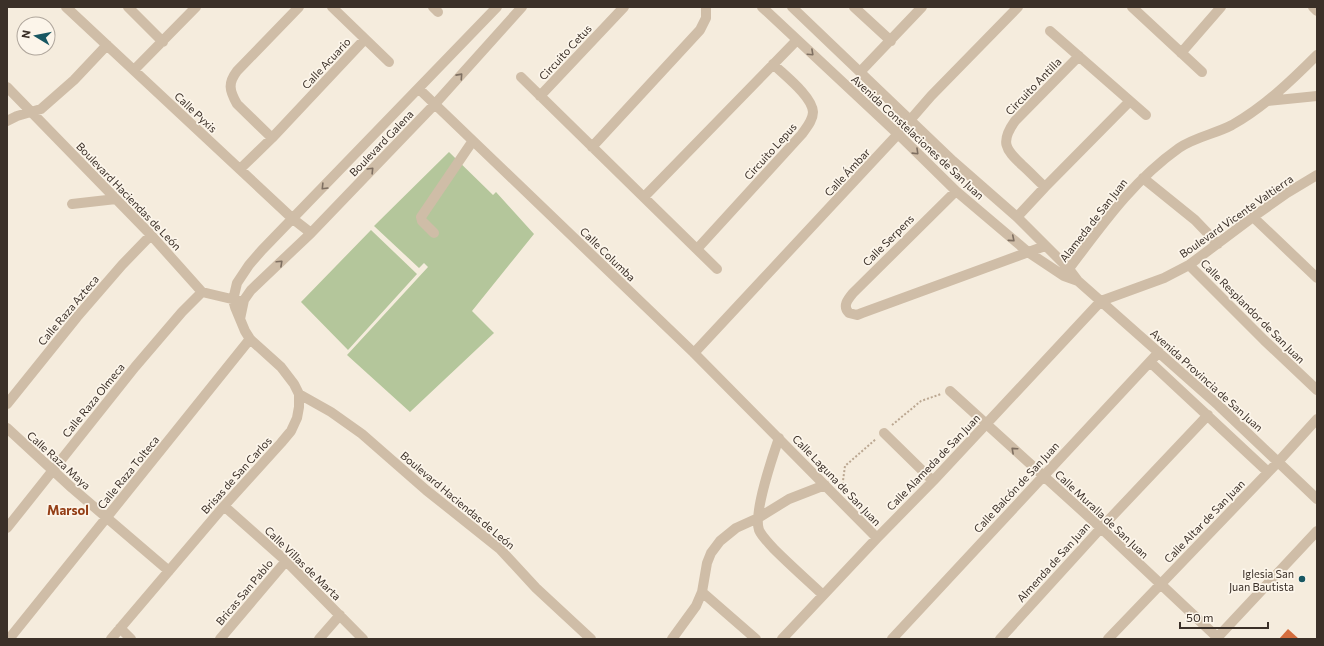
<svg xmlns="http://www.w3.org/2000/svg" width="1324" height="646" font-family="Commissioner,sans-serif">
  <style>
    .green { fill: #b4c69b }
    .building { fill: #d46d3d }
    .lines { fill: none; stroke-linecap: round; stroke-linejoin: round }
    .path { stroke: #bba791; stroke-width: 2; stroke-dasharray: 2 2; stroke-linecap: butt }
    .minor { stroke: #cfbda7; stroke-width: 10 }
    .oneway { stroke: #7e6f61 }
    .poi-dot { fill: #185762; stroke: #fcf5ea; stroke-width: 1.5 }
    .labels { text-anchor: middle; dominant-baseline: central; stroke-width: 3.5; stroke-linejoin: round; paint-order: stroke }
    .street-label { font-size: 11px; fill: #3b3028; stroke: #fcf5ea }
    .poi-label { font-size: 11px; fill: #3b3028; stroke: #fcf5ea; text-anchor: end }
    .quarter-label { font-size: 13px; font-weight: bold; fill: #943f17; stroke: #fcf5ea }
  </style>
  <rect width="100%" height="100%" fill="#f5ecdd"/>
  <path class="green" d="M449,152L493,195L496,192L534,234L472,311L494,333L410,412L347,355L428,267L424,263L419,268L374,226Z
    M371,230L417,274L348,350L301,302Z"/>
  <path class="building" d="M1288,629L1299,639H1279Z"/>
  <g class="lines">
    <path class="path" d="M892,425L921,401L941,394
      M842,488L845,466L876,439"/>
    <path class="minor" d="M66,7L293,219L311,233
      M128,7L163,42
      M332,7L389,62
      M433,7L438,12
      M762,7L898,134L956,191L1028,252L1064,276L1078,281
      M792,7L953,161L1017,217L1069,269L1078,281L1218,405L1317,499
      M854,7L891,41
      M1132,7L1202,72
      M1313,7L1317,11
      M1050,31L1146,115
      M1181,53L1221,7
      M134,70L196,7
      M860,72L922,7
      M521,77L717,269
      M7,87L151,235L202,292L240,301
      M419,89L694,353L877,538
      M540,96L624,7
      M1268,101L1317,96
      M7,121L17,116L41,109L74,80L107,45
      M272,138L237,104C229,90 228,83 237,71L299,7
      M592,147L700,30L706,18V7
      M240,169L272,138L365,39
      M1143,178L1195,220L1218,244
      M1045,187C1037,180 1030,172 1022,165C1005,149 1000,142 1015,121L1079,56
      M956,191L853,293C848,299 842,306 849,313L857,315L862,313L1045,246
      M644,197L797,40
      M72,204L116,199
      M1017,217L1045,187L1130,101
      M1253,217L1317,278
      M434,233L422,221L421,217L472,142
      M697,249L802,134C807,127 813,120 813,112C812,96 784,75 773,64
      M1189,265L1264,340L1317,390
      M1065,274C1100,228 1131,182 1179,148C1195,137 1215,134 1232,125C1264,107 1291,81 1317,55
      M240,319L244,300L251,290L311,233L434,105L522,7
      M694,353L898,134L931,96L1018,7
      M1150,362L1268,472
      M950,391L1101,528L1219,639
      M299,394L331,412L362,434L426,490L500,549L536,588L591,639
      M7,404L77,317L122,265L151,235
      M7,428L72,488L169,571
      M884,433L933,481
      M779,438C773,455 753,514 759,530C762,537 769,543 774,549C790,565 807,580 823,595
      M224,506L286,561L363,639
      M7,528L135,367L182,312L202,292
      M702,592L756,639
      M120,628L131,639
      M9,639L250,339
      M111,639L224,506L281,443L291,431L297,418L299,407V394L294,384L281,367L250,339L245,331L235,307L233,300L237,283L249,265L262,250L497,7
      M220,639L286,561
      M319,639L340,615
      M672,639L696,606L702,592L707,563L711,553L720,541L736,528L758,518L789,499L825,485
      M782,639L877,538L933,481L1101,301L1164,278L1189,265L1253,217L1287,193L1317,175
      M892,639L1159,352
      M1000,639L1101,528L1208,415
      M1108,639L1278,462L1317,419
      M1216,639L1317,531"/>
  </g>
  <defs><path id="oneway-chevron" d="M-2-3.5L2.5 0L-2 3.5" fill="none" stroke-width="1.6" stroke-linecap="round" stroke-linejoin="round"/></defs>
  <g class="oneway">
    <use href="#oneway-chevron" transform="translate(811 53) rotate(43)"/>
    <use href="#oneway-chevron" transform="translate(460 76) rotate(-48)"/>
    <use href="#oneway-chevron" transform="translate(916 152) rotate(44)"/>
    <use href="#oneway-chevron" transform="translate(371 170) rotate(-46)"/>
    <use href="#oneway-chevron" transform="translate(324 187) rotate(134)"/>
    <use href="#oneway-chevron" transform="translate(1012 239) rotate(40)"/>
    <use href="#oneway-chevron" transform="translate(280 263) rotate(-43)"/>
    <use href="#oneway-chevron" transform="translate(1014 450) rotate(-138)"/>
  </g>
  <circle class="poi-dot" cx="1302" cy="579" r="4"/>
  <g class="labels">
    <g class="street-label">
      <text transform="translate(565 52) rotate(-47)">Circuito Cetus</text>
      <text transform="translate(326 63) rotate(-47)">Calle Acuario</text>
      <text transform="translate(1033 86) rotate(-46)">Circuito Antilla</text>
      <text transform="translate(196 112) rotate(43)">Calle Pyxis</text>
      <text transform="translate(918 137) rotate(43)">Avenida Constelaciones de San Juan</text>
      <text transform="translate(381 143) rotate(-46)">Boulevard Galena</text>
      <text transform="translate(770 151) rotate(-48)">Circuito Lepus</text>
      <text transform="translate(847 172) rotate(-47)">Calle Ámbar</text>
      <text transform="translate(129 196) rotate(46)">Boulevard Haciendas de León</text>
      <text transform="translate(1236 216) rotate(-35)">Boulevard Vicente Valtierra</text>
      <text transform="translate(1093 220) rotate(-52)">Alameda de San Juan</text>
      <text transform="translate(888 240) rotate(-45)">Calle Serpens</text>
      <text transform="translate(608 254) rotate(44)">Calle Columba</text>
      <text transform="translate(68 310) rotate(-50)">Calle Raza Azteca</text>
      <text transform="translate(1253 311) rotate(45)">Calle Resplandor de San Juan</text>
      <text transform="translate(1207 380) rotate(42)">Avenida Provincia de San Juan</text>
      <text transform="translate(93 400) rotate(-51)">Calle Raza Olmeca</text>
      <text transform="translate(59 460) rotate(42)">Calle Raza Maya</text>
      <text transform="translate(933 462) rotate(-46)">Calle Alameda de San Juan</text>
      <text transform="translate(128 472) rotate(-51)">Calle Raza Tolteca</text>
      <text transform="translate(236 475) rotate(-48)">Brisas de San Carlos</text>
      <text transform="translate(837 480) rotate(46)">Calle Laguna de San Juan</text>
      <text transform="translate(1016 487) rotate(-47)">Calle Balcón de San Juan</text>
      <text transform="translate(458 500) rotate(40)">Boulevard Haciendas de León</text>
      <text transform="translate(1102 514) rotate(43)">Calle Muralla de San Juan</text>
      <text transform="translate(1204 521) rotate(-46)">Calle Altar de San Juan</text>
      <text transform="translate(1053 562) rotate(-48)">Almenda de San Juan</text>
      <text transform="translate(303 563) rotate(44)">Calle Villas de Marta</text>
      <text transform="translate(244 592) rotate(-50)">Bricas San Pablo</text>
    </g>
    <g class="poi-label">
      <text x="1294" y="573">Iglesia San<tspan x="1294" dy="13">Juan Bautista</tspan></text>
    </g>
    <g class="quarter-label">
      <text x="68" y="510">Marsol</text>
    </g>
  </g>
  <rect width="1324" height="646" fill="none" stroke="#3b3028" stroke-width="16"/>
  <g transform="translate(36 36) rotate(280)"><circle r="19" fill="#fcf5ea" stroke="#afa69c"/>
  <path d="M0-3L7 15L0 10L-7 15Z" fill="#185762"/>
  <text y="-6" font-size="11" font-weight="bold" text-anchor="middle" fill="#3b3028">N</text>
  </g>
  <path d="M1180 622v6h88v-6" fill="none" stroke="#3b3028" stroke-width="2"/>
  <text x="1186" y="622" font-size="12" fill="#3b3028" stroke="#fcf5ea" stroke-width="3" paint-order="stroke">50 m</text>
</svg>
